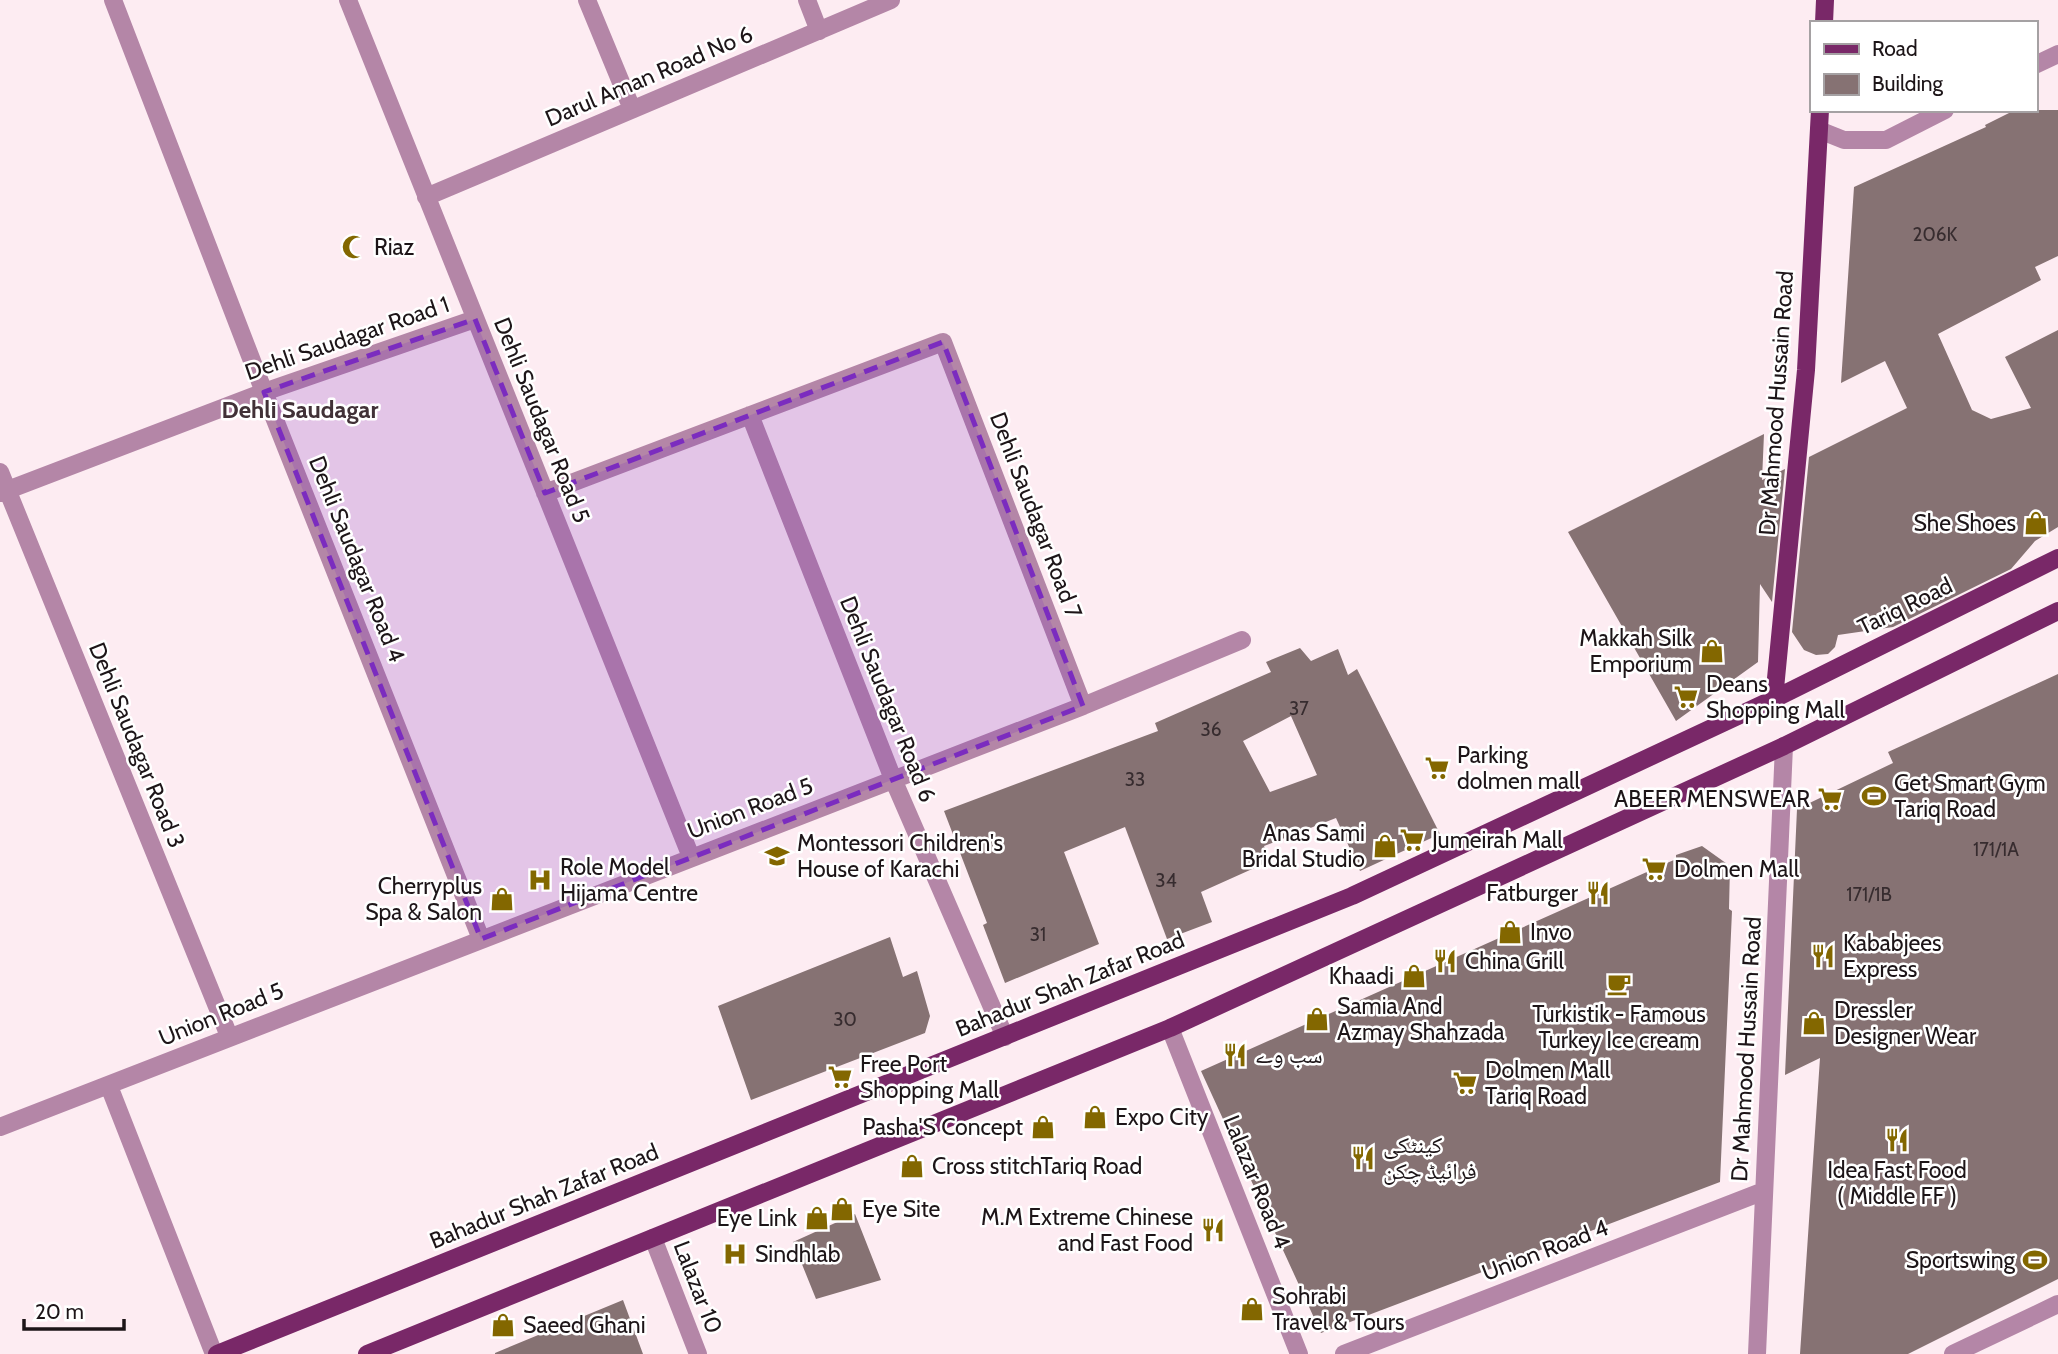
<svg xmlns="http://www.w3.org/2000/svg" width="2058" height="1354" font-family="Cabin,'Noto Naskh Arabic',sans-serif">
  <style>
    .building { fill: #867273; fill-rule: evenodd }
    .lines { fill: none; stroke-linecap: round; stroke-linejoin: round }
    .minor { stroke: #b486a7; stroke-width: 18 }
    .major { stroke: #792868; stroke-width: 18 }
    .marked { fill: #7b2cbf; fill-opacity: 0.2; stroke: #7b2cbf; stroke-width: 5; stroke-dasharray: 14 9; stroke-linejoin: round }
    .labels { text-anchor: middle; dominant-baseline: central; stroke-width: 5; stroke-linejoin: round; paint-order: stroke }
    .number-label { font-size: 19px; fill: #372c2f }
    .street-label { font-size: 23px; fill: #1d1518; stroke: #fff }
    .poi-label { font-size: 23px; fill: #1d1518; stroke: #fff; text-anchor: start }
    .neighbourhood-label { font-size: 24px; font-weight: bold; fill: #413137; stroke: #fff }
  </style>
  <rect width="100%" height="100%" fill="#fdecf2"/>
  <path class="building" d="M2015,110H2058V256L2035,267L2041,280L1938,334L1972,410L1991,419L2031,408L2005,357L2058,330V527L2035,541L2011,569L1893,627L1838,635L1835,647L1828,654L1816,655L1804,650L1792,632L1809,457L1907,408L1885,361L1841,383L1854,187L1986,127L1985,125Z
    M1764,434L1762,480L1785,469L1772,602L1760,584L1758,662L1676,721L1568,532Z
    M1300,648L1311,661L1338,649L1348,675L1357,669L1440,834L1360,871L1336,818L1264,846L1270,861L1201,892L1212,922L1167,939L1125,827L1064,852L1099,944L1005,983L983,925L987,923L944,811L1158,731L1155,723L1271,672L1266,662ZM1291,716L1317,775L1270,792L1243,741Z
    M2058,674V1279L1908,1354H1800L1820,1058L1785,1075L1797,809L1893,763L1888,752Z
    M1702,846L1730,866L1729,909L1732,911L1720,1182L1321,1333L1201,1071L1676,859V855Z
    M890,937L903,977L917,971L930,1016L925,1033L751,1100L718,1006Z
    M855,1214L881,1280L816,1299L793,1242Z
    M623,1300L643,1354H495V1353Z"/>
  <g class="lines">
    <path class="minor" d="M113,0L264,392L481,939
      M348,0L691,857
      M587,0L632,109
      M807,0L819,31
      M2035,65L2058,54
      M1819,130L1844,140H1886L1945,110
      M426,197L891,0
      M750,415L893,779L1005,1037
      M0,472L229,1036
      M0,493L264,392L475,319
      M545,493L943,342L1083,706
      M1170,1028L1299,1354
      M109,1086L214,1354
      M0,1127L1083,706L1242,640
      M653,1238L698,1354
      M1344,1354L1764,1191
      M1757,1354L1784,746
      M1953,1354L2058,1304"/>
    <path class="major" d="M1824,23L1825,0
      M1774,699L1806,370L1820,110
      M217,1354L1352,896L1774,699L2058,558
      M367,1354L1170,1028L1784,746L2058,611"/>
  </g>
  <path class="marked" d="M475,319L545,493L943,342L1083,706L481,939L264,392Z"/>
  <defs>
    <g id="mosque-bare" transform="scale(1.89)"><path d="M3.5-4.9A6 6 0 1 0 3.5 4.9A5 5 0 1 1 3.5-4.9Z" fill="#836700" stroke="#fff" stroke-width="2.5" paint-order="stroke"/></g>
    <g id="shop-bare" transform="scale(1.89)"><path d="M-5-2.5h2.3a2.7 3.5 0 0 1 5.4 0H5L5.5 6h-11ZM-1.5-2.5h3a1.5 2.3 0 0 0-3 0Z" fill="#836700" stroke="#fff" stroke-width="2.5" paint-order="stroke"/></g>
    <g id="supermarket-bare" transform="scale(1.89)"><path d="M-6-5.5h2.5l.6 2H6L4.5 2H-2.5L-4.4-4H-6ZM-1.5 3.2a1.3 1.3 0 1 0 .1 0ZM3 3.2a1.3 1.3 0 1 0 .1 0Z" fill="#836700" stroke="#fff" stroke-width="2.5" paint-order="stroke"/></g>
    <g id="stadium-bare" transform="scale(1.89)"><path d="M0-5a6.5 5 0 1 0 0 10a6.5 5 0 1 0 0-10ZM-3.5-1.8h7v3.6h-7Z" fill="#836700" stroke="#fff" stroke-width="2.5" paint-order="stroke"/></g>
    <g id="school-bare" transform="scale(1.89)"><path d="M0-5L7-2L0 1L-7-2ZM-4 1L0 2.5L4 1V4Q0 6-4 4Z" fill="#836700" stroke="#fff" stroke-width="2.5" paint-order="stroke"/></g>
    <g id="hospital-bare" transform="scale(1.89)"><path d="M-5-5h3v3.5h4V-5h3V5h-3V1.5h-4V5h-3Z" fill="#836700" stroke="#fff" stroke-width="2.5" paint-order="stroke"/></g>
    <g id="restaurant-bare" transform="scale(1.89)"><path d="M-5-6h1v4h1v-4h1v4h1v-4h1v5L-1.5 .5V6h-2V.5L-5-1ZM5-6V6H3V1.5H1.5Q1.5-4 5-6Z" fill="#836700" stroke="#fff" stroke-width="2.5" paint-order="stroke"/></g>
    <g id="cafe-bare" transform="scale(1.89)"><path d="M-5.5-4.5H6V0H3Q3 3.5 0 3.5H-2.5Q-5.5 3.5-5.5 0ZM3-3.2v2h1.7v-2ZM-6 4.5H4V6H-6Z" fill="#836700" stroke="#fff" stroke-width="2.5" paint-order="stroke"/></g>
  </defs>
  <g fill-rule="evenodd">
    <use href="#mosque-bare" x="354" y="247"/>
    <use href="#shop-bare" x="2036" y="523"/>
    <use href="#shop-bare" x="1712" y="651"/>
    <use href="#supermarket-bare" x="1686" y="697"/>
    <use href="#supermarket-bare" x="1437" y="768"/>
    <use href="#stadium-bare" x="1874" y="796"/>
    <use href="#supermarket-bare" x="1830" y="799"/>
    <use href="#supermarket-bare" x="1412" y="840"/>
    <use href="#shop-bare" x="1385" y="846"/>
    <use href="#school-bare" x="777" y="856"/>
    <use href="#supermarket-bare" x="1654" y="869"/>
    <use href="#hospital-bare" x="540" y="880"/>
    <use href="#restaurant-bare" x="1598" y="893"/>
    <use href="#shop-bare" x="502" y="899"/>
    <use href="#shop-bare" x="1510" y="932"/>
    <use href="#restaurant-bare" x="1823" y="956"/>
    <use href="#restaurant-bare" x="1445" y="961"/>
    <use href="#shop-bare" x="1414" y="976"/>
    <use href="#cafe-bare" x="1619" y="984"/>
    <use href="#shop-bare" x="1317" y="1019"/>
    <use href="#shop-bare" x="1814" y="1023"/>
    <use href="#restaurant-bare" x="1235" y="1055"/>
    <use href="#supermarket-bare" x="840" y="1077"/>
    <use href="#supermarket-bare" x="1465" y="1083"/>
    <use href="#shop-bare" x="1095" y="1117"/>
    <use href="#shop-bare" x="1043" y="1127"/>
    <use href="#restaurant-bare" x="1897" y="1140"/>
    <use href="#restaurant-bare" x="1363" y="1158"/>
    <use href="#shop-bare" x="912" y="1166"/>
    <use href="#shop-bare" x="842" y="1209"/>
    <use href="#shop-bare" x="817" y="1218"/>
    <use href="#restaurant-bare" x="1213" y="1230"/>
    <use href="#hospital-bare" x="735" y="1254"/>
    <use href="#stadium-bare" x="2035" y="1260"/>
    <use href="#shop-bare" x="1252" y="1309"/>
    <use href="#shop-bare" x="503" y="1325"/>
  </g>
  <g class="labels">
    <g class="number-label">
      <text x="1935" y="234">206K</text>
      <text x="1299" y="708">37</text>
      <text x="1211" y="729">36</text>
      <text x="1135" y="779">33</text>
      <text x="1996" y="849">171/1A</text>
      <text x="1166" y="880">34</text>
      <text x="1869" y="894">171/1B</text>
      <text x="1038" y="934">31</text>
      <text x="845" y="1019">30</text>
    </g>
    <g class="street-label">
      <text transform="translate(649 76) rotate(-23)">Darul Aman Road No 6</text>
      <text transform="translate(347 338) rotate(-19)">Dehli Saudagar Road 1</text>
      <text transform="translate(1776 403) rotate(-86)">Dr Mahmood Hussain Road</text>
      <text transform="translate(542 420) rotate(68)">Dehli Saudagar Road 5</text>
      <text transform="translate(1036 515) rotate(69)">Dehli Saudagar Road 7</text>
      <text transform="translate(357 559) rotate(68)">Dehli Saudagar Road 4</text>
      <text transform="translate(1905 606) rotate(-26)">Tariq Road</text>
      <text transform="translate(888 699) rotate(68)">Dehli Saudagar Road 6</text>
      <text transform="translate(137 745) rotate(68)">Dehli Saudagar Road 3</text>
      <text transform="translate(750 808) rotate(-21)">Union Road 5</text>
      <text transform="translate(1070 984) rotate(-22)">Bahadur Shah Zafar Road</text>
      <text transform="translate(221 1014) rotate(-22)">Union Road 5</text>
      <text transform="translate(1746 1049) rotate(-87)">Dr Mahmood Hussain Road</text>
      <text transform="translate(1257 1182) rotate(68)">Lalazar Road 4</text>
      <text transform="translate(544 1196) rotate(-22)">Bahadur Shah Zafar Road</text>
      <text transform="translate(1545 1250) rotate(-21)">Union Road 4</text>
      <text transform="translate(698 1287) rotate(69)">Lalazar 10</text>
    </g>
    <g class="poi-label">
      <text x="374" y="247">Riaz</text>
      <text x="2016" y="523" text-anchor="end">She Shoes</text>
      <text x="1692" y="638" text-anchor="end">Makkah Silk<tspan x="1692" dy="26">Emporium</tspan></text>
      <text x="1706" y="684">Deans<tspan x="1706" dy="26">Shopping Mall</tspan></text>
      <text x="1457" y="755">Parking<tspan x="1457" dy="26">dolmen mall</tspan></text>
      <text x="1894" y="783">Get Smart Gym<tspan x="1894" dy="26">Tariq Road</tspan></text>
      <text x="1810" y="799" text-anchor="end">ABEER MENSWEAR</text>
      <text x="1365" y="833" text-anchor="end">Anas Sami<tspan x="1365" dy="26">Bridal Studio</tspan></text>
      <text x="1432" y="840">Jumeirah Mall</text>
      <text x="797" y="843">Montessori Children's<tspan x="797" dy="26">House of Karachi</tspan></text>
      <text x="560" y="867">Role Model<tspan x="560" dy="26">Hijama Centre</tspan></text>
      <text x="1674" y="869">Dolmen Mall</text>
      <text x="482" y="886" text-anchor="end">Cherryplus<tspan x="482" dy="26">Spa &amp; Salon</tspan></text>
      <text x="1578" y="893" text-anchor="end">Fatburger</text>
      <text x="1530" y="932">Invo</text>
      <text x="1843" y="943">Kababjees<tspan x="1843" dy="26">Express</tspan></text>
      <text x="1465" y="961">China Grill</text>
      <text x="1394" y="976" text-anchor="end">Khaadi</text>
      <text x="1337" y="1006">Samia And<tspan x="1337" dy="26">Azmay Shahzada</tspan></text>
      <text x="1834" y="1010">Dressler<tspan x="1834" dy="26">Designer Wear</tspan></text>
      <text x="1619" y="1014" text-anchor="middle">Turkistik - Famous<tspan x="1619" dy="26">Turkey Ice cream</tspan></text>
      <text x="1255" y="1055">سب وے</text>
      <text x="860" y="1064">Free Port<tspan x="860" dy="26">Shopping Mall</tspan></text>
      <text x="1485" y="1070">Dolmen Mall<tspan x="1485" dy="26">Tariq Road</tspan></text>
      <text x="1115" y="1117">Expo City</text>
      <text x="1023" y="1127" text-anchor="end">Pasha'S Concept</text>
      <text x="1383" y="1145">کینٹکی<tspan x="1383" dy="26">فرائیڈ چکن</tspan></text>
      <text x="932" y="1166">Cross stitchTariq Road</text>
      <text x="1897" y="1170" text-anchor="middle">Idea Fast Food<tspan x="1897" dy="26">( Middle FF )</tspan></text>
      <text x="862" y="1209">Eye Site</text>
      <text x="1193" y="1217" text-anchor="end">M.M Extreme Chinese<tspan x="1193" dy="26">and Fast Food</tspan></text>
      <text x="797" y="1218" text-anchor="end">Eye Link</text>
      <text x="755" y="1254">Sindhlab</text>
      <text x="2015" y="1260" text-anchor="end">Sportswing</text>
      <text x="1272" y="1296">Sohrabi<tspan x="1272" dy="26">Travel &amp; Tours</tspan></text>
      <text x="523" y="1325">Saeed Ghani</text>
    </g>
    <g class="neighbourhood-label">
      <text x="300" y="409">Dehli Saudagar</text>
    </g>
  </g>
  <rect x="1810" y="21" width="228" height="91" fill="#ffffff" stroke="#a5a1a3" stroke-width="2"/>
  <rect x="1824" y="44" width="35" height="10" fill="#792868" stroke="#a5a1a3" stroke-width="2"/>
  <text x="1872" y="56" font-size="21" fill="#1d1518">Road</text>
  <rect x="1824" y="74" width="35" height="21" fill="#867273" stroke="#a5a1a3" stroke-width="2"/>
  <text x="1872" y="91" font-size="21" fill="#1d1518">Building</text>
  <path d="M24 1319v10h100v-10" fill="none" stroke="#1d1518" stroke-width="3.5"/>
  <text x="35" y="1319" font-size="21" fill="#1d1518" stroke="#ffffff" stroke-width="5" paint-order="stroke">20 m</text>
</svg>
